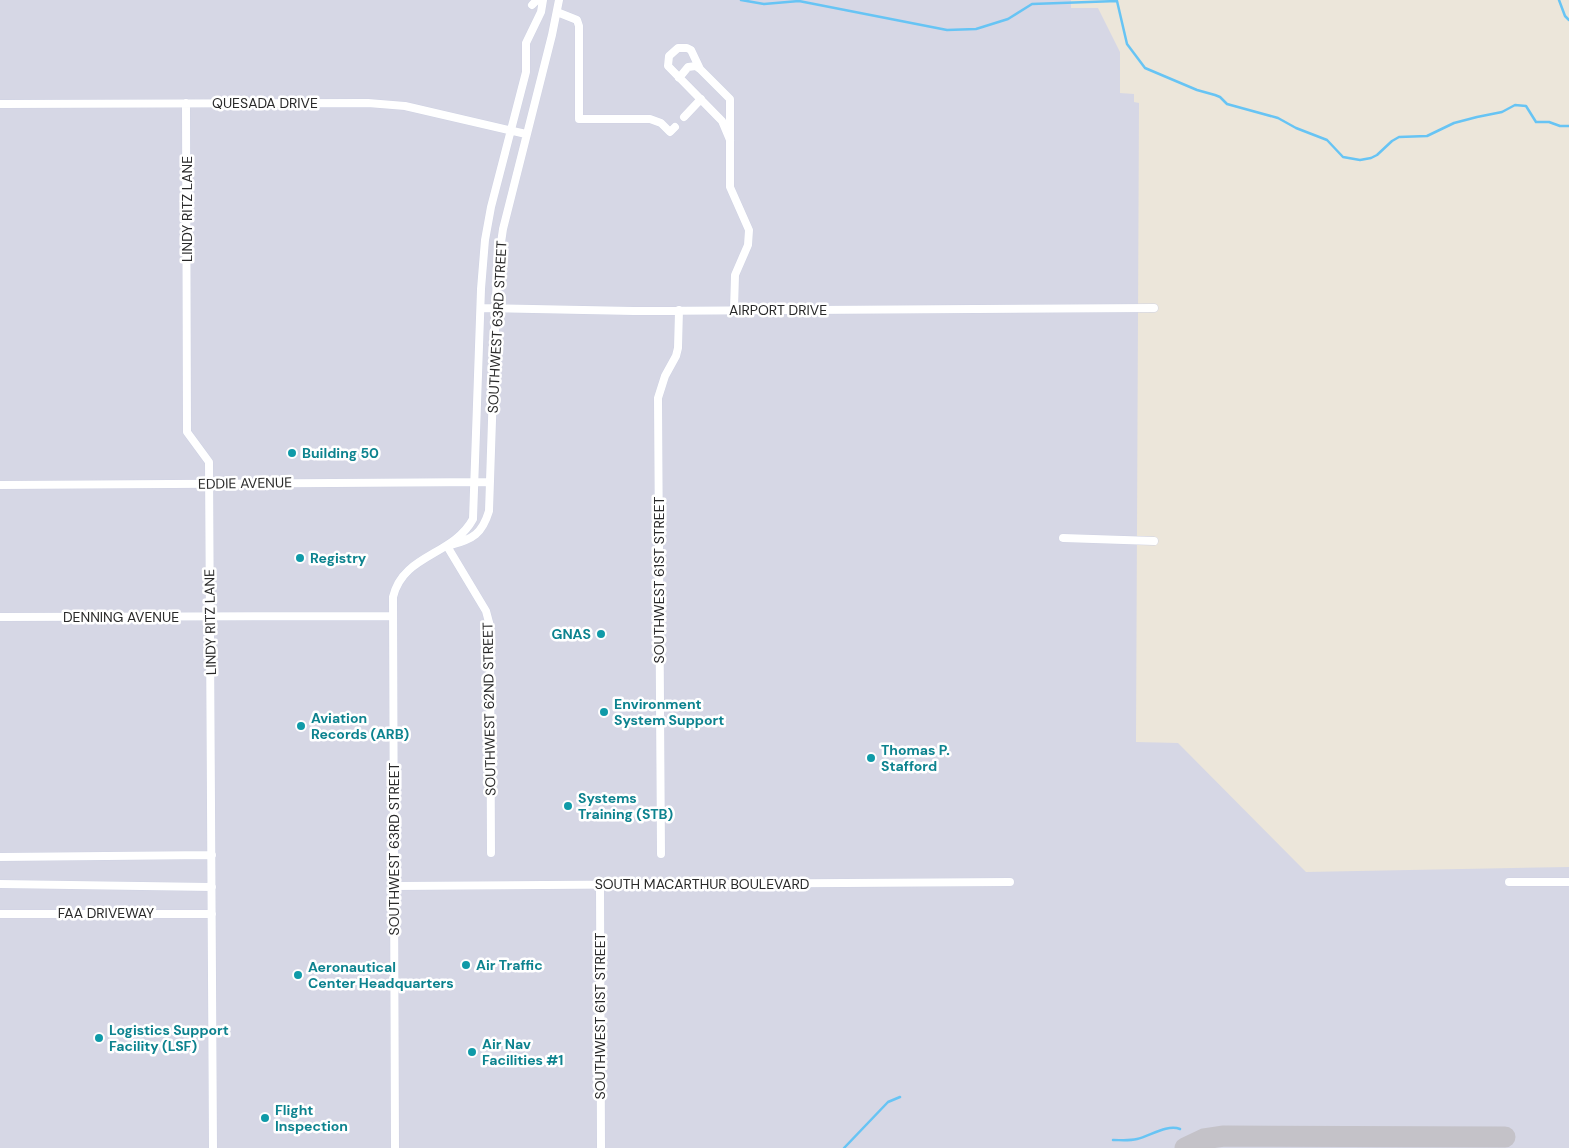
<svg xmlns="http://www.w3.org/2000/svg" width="1569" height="1148" font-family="'DM Sans',sans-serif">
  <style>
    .airport { fill: #d6d7e5 }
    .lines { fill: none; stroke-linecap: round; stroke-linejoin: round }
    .stream { stroke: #67c4f4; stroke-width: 2.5 }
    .taxiway { stroke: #c4c2c8; stroke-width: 21 }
    .minor-casing { stroke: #cfd2e3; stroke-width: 9 }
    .minor { stroke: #fff; stroke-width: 8 }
    .culture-dot { fill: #0f9aa8; stroke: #fff; stroke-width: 2 }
    .labels { text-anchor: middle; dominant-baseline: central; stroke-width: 5; stroke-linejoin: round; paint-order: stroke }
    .street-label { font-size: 14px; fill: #292929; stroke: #fff }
    .culture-label { font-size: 14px; font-weight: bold; fill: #0d838f; stroke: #fff; text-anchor: start }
  </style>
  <rect width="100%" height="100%" fill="#ece6da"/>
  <path class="airport" d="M0,0H1071V8H1098L1120,52V93L1134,94V102L1139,103L1136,742L1178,743L1306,872L1569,867V1148H0Z"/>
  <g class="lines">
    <path class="stream" d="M741,0L764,4L799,1L947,30L976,29L1008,19L1032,4L1117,1L1127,44L1145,68L1197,90L1215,95L1220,97L1227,104L1278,118L1296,128L1327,140L1343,157L1360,160L1371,158L1377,155L1392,141L1399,137L1427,136L1454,123L1477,117L1502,112L1515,105L1526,106L1536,122H1549L1560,126H1569
      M1559,0L1565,16L1569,20
      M1113,1140C1121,1140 1129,1141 1137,1139C1150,1136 1167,1124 1180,1129
      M844,1148L888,1102L900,1097"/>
    <path class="taxiway" d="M1185,1148L1204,1139L1224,1136L1505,1137"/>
    <g class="minor-casing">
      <path id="minor" d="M532,5L537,0
        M557,12L577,20L579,26V119H650L661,123L670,132L675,127
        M679,78L688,67L696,66L700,69
        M186,103L187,432L209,462L213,1148
        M0,104L368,103L405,106L526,134
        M684,117L701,99
        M730,140L722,121L668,66L669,56L678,48H687L691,50L700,69L730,99V187L749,230L748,245L735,275L734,310
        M481,308L634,311L1154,308
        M0,485L490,482
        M1063,538L1154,541
        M451,545C473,539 482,534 489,511L497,270L503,229L552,35L559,0
        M447,546L486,611L490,626L491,853
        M0,617L392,616
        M661,854L658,398L665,376L676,356L678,348L679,310
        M0,857L212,855
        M1509,882H1569
        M0,884L212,887
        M600,884L601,1148
        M394,886L1010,882
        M0,914H212
        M395,1148L393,597C403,554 453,556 473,519L481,289L485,240L491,207L526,72V43L541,12L543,0"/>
    </g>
    <use href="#minor" class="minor"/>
  </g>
  <g class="culture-dot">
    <circle cx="292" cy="453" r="5"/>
    <circle cx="300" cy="558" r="5"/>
    <circle cx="601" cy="634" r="5"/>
    <circle cx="604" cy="712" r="5"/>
    <circle cx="301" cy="726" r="5"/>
    <circle cx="871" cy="758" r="5"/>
    <circle cx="568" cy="806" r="5"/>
    <circle cx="466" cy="965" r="5"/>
    <circle cx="298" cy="975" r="5"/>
    <circle cx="99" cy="1038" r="5"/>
    <circle cx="472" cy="1052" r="5"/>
    <circle cx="265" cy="1118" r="5"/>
  </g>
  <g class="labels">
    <g class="street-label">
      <text x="265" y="103">QUESADA DRIVE</text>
      <text transform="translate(187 209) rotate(-90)">LINDY RITZ LANE</text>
      <text x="778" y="310">AIRPORT DRIVE</text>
      <text transform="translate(497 327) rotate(-87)">SOUTHWEST 63RD STREET</text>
      <text transform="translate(245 483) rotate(-1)">EDDIE AVENUE</text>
      <text transform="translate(659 580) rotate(-90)">SOUTHWEST 61ST STREET</text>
      <text x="121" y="617">DENNING AVENUE</text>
      <text transform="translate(210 622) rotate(-91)">LINDY RITZ LANE</text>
      <text transform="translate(489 709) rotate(-91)">SOUTHWEST 62ND STREET</text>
      <text transform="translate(394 849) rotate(-90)">SOUTHWEST 63RD STREET</text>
      <text x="702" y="884">SOUTH MACARTHUR BOULEVARD</text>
      <text x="106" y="913">FAA DRIVEWAY</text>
      <text transform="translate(600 1016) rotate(-90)">SOUTHWEST 61ST STREET</text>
    </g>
    <g class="culture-label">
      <text x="302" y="453">Building 50</text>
      <text x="310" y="558">Registry</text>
      <text x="591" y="634" text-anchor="end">GNAS</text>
      <text x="614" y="704">Environment<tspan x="614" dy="16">System Support</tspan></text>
      <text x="311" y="718">Aviation<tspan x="311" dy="16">Records (ARB)</tspan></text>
      <text x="881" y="750">Thomas P.<tspan x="881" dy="16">Stafford</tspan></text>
      <text x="578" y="798">Systems<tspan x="578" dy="16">Training (STB)</tspan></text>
      <text x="476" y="965">Air Traffic</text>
      <text x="308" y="967">Aeronautical<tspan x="308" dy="16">Center Headquarters</tspan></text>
      <text x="109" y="1030">Logistics Support<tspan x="109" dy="16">Facility (LSF)</tspan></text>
      <text x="482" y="1044">Air Nav<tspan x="482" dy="16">Facilities #1</tspan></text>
      <text x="275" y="1110">Flight<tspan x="275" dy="16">Inspection</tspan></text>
    </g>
  </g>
</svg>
